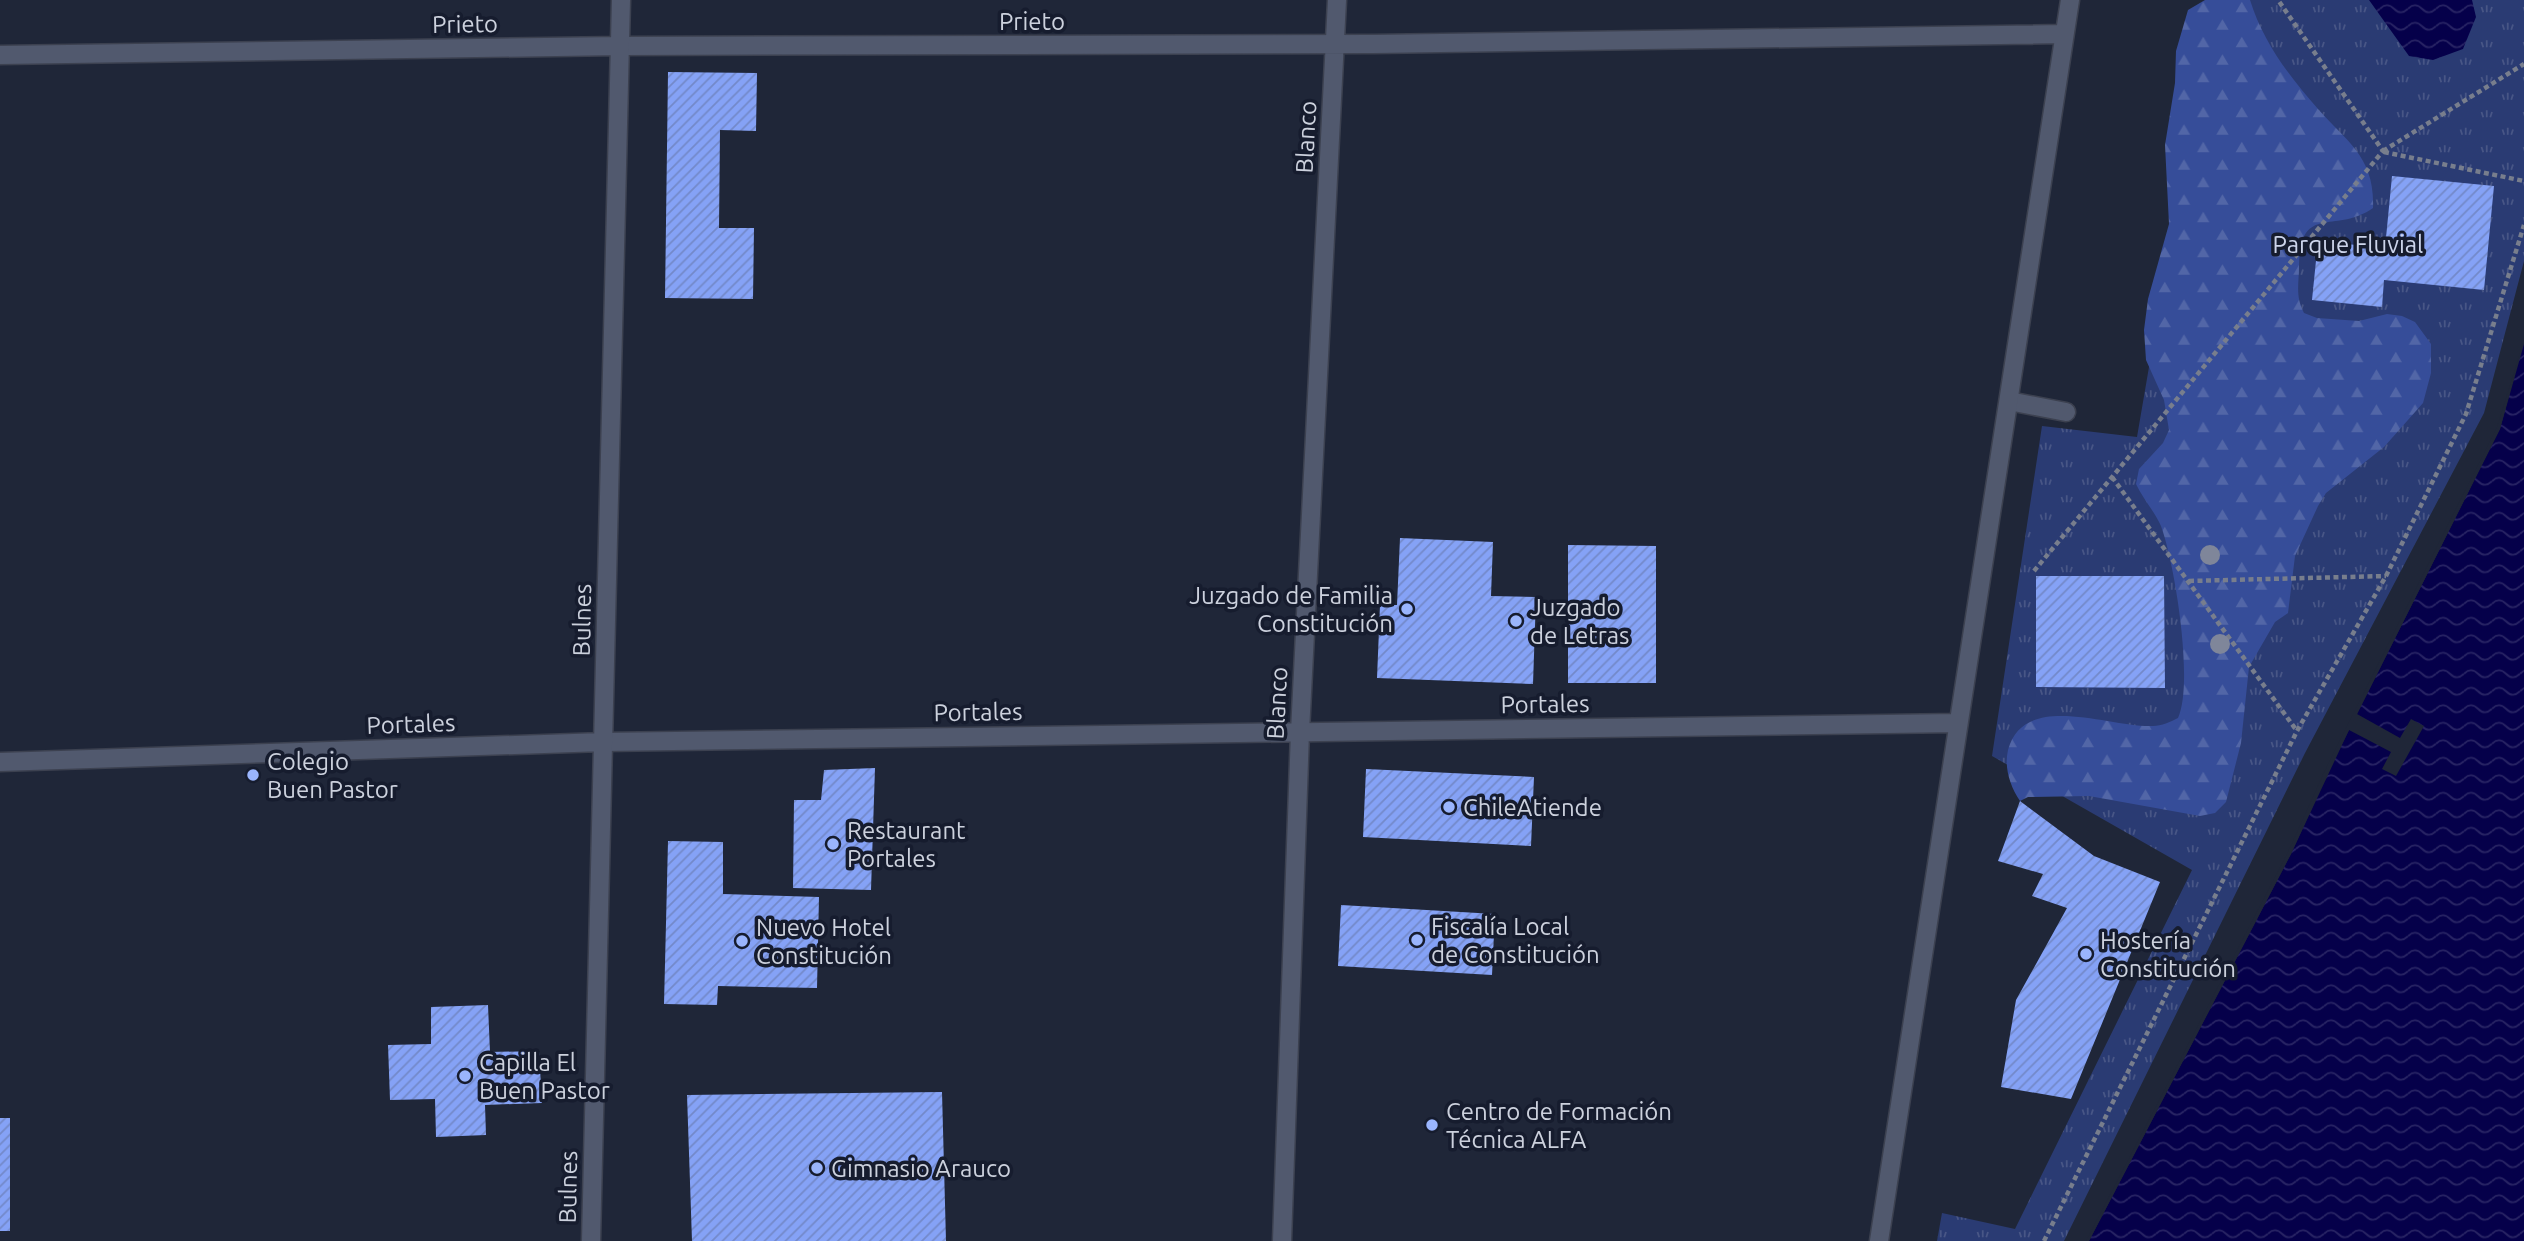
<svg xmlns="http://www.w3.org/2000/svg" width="2524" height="1241" font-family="Ubuntu,sans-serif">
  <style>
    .grass { fill: url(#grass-tufts) }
    .forest { fill: url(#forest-firs) }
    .water { fill: url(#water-waves) }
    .pier { fill: #1f2638 }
    .building { fill: url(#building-hatch) }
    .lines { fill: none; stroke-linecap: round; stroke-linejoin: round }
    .lane-casing { stroke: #3c4150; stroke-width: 21 }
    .street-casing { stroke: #3c4150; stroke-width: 21 }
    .secondary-casing { stroke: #3c4150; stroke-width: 21 }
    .path { stroke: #787e8d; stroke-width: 4.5; stroke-dasharray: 5 3.5; stroke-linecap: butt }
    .lane { stroke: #51596e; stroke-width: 18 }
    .street { stroke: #51596e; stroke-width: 18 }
    .secondary { stroke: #51596e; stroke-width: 18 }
    .tree { fill: #7f869a }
    .poi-dot { fill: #9ab5fd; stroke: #161c2e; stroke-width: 2.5 }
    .labels { text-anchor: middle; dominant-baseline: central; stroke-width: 7; stroke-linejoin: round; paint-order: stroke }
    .street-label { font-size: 24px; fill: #ccd1dd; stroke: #161c2e }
    .park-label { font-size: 24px; fill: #cdd5eb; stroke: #161c2e }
    .poi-label { font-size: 24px; fill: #ccd1dd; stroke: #161c2e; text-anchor: start }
  </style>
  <defs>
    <pattern id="grass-tufts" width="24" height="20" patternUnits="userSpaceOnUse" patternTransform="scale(1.75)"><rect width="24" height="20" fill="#2a3b73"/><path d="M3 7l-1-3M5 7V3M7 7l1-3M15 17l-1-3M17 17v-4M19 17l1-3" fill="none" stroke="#485686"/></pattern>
    <pattern id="forest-firs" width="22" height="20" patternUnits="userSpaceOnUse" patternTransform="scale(1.75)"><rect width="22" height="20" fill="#364d99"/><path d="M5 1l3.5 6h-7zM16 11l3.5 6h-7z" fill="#5266a7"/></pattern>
    <pattern id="water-waves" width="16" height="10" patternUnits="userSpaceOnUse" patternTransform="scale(1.75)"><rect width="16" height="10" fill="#05004a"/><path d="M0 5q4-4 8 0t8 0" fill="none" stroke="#282464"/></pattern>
    <pattern id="building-hatch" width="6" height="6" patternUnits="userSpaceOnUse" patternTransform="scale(1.75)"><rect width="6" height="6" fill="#85a2f6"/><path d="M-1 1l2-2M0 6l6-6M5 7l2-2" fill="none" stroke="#7389c9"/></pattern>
  </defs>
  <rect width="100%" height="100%" fill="#1f2638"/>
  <path class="grass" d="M2212,0H2524V261L2484,413L2305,753L2064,1241H1937L1942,1213L2015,1229L2192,870L1992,756L2042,426L2137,437Z"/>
  <path class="forest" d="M2205,0H2250C2263,42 2289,76 2318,109C2347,142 2375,157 2373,208C2335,235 2300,202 2299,266C2299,284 2295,296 2304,313L2317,318L2359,321L2387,314L2402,316L2415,322L2431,344V373L2423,403L2384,447L2326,493L2318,506L2295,556L2288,613L2275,622L2249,667L2241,743L2226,802L2215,813L2200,816L2089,796L2028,797L2020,801C2010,786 2004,768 2008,750C2024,690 2110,728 2153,726C2162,726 2170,722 2178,718C2194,683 2175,564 2161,526C2155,512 2143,499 2136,484L2139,469L2163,443L2169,430L2164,400L2146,360L2144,330L2148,299L2169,224L2165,145L2175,83L2176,51L2188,10Z"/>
  <path class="water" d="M2369,0H2472L2476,17L2463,49L2433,60L2409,56Z
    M2524,344V1241H2089L2291,854L2330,768L2500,429Z"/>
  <path class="pier" d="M2524,340L2500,429L2357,714L2400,738L2411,719L2424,726L2396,776L2382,769L2391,752L2349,730L2291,854L2089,1241H2086L2288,852L2327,766L2497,427Z"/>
  <path class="building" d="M668,72L757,73L756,131L720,130L719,228H754L753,299L665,298Z
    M2392,176L2494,186L2484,290L2384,280L2382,307L2312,300L2318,241L2385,248Z
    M1400,538L1493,542L1491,596L1536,597L1533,684L1377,678L1380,605H1397Z
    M1568,545L1656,546V683H1568Z
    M2036,576H2164L2165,688L2036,687Z
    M875,768L871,890L793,888L794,800H821L824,770Z
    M1366,769L1534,777L1531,846L1363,837Z
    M2020,801L2094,856L2160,882L2071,1099L2001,1087L2016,1000L2067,908L2032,896L2043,874L1998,861Z
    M668,841L723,842V894L819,897L817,988L718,986L717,1005L664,1004Z
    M1341,905L1495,914L1492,975L1338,966Z
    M488,1005L490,1052L539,1051L542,1103L485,1105L486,1135L436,1137L435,1099L390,1100L388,1045L431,1044V1007Z
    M942,1092L946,1241H692L687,1095Z
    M0,1118H10V1231H0Z"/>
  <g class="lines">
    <g class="lane-casing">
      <path id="lane" d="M2009,401L2066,412"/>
    </g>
    <g class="street-casing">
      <path id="street" d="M620,46L1374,44L2064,34
        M603,742L1957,723
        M1282,1241L1300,732L1337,0
        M1879,1241L2070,0"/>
    </g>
    <g class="secondary-casing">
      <path id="secondary" d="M0,55L620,46
        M0,762L603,742
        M591,1241L621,0"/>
    </g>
    <path class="path" d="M2383,151L2524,64
      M2384,152L2524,181
      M2112,477L2297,731
      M2034,571L2383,151L2278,0
      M2189,581L2386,576
      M2044,1241L2297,731L2386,576L2466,414L2524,225"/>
    <use href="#lane" class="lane"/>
    <use href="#street" class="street"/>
    <use href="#secondary" class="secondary"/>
  </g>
  <g class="tree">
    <circle cx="2210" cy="555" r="10"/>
    <circle cx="2220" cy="644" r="10"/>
  </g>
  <g class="poi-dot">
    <circle cx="1407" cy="609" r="7"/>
    <circle cx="1516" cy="621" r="7"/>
    <circle cx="253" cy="775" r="7"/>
    <circle cx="1449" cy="807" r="7"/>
    <circle cx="833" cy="844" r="7"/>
    <circle cx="1417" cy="940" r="7"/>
    <circle cx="742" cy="941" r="7"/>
    <circle cx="2086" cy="954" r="7"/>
    <circle cx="465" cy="1076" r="7"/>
    <circle cx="1432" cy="1125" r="7"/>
    <circle cx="817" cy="1168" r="7"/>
  </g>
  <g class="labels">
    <g class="street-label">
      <text x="1032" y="21">Prieto</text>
      <text transform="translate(465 24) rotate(-1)">Prieto</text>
      <text transform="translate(1306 137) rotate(-87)">Blanco</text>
      <text transform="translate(582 620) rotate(-89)">Bulnes</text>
      <text transform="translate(1277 703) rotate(-87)">Blanco</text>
      <text transform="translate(1545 704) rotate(-1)">Portales</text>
      <text transform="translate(978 712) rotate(-1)">Portales</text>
      <text transform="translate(411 724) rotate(-2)">Portales</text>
      <text transform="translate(568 1187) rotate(-89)">Bulnes</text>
    </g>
    <g class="park-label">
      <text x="2348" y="244">Parque Fluvial</text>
    </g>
    <g class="poi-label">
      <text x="1393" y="595" text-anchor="end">Juzgado de Familia<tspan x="1393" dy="28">Constitución</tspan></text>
      <text x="1530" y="607">Juzgado<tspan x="1530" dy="28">de Letras</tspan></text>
      <text x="267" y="761">Colegio<tspan x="267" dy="28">Buen Pastor</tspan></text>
      <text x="1463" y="807">ChileAtiende</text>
      <text x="847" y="830">Restaurant<tspan x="847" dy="28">Portales</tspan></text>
      <text x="1431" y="926">Fiscalía Local<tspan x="1431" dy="28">de Constitución</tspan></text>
      <text x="756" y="927">Nuevo Hotel<tspan x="756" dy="28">Constitución</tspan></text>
      <text x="2100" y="940">Hostería<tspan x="2100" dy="28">Constitución</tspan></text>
      <text x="479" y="1062">Capilla El<tspan x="479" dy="28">Buen Pastor</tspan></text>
      <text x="1446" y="1111">Centro de Formación<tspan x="1446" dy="28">Técnica ALFA</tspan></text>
      <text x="831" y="1168">Gimnasio Arauco</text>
    </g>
  </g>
</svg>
